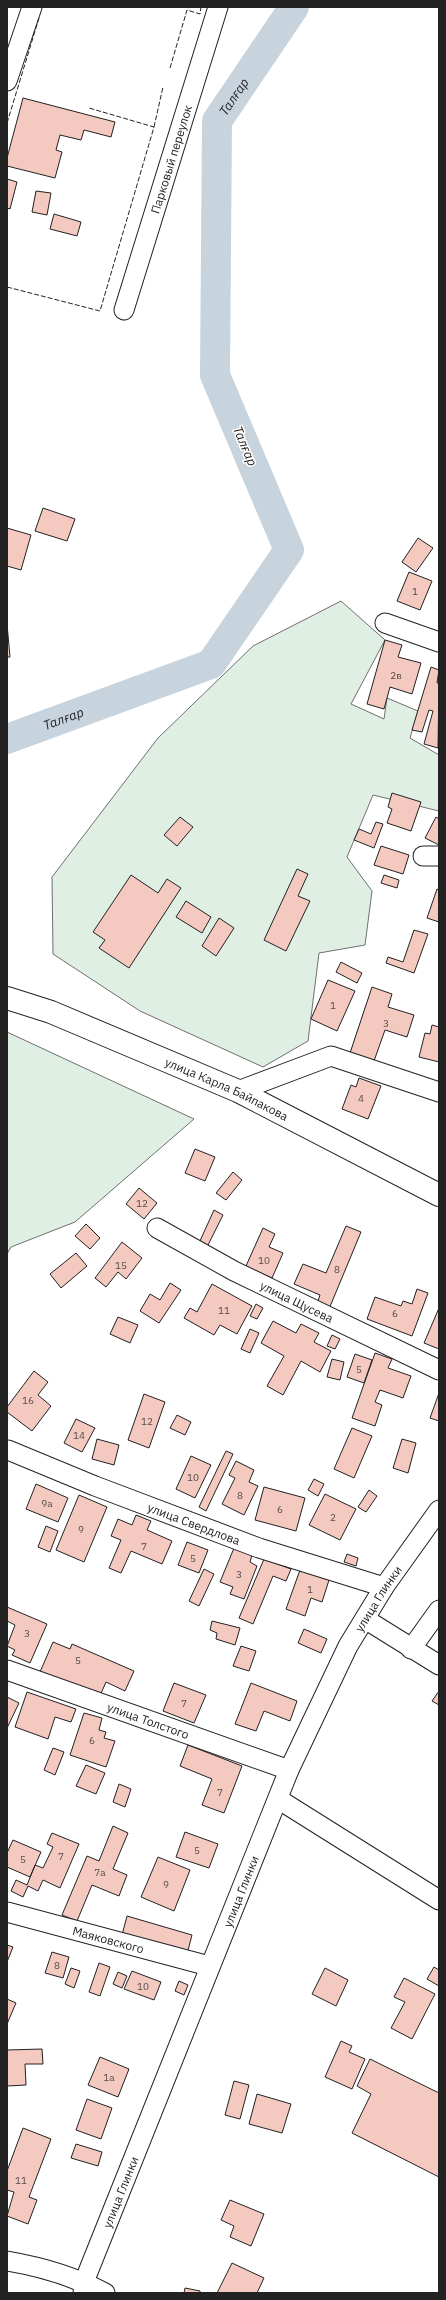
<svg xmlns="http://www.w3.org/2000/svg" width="446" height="2300" font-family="'IBM Plex Sans',sans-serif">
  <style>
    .green { fill: #e0efe3; stroke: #6f6f6f }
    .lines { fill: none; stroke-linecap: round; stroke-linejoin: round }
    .river { stroke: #c7d3dd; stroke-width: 30 }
    .building { fill: #f3c9c0; stroke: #222 }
    .minor-casing { stroke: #222; stroke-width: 21 }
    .major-casing { stroke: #222; stroke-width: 24 }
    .minor { stroke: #fff; stroke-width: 19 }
    .major { stroke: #fff; stroke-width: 22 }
    .fence { stroke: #222; stroke-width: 1; stroke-dasharray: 5 2; stroke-linecap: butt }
    .labels { text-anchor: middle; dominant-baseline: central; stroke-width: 3; stroke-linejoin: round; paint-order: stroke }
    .number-label { font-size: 10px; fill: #564c4a }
    .street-label { font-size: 12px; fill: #222; stroke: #fff }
    .water-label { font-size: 13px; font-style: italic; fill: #222; stroke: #fff }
  </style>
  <rect width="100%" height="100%" fill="#fff"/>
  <path class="green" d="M341,601L385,640L351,704L384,719L387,698L418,711L410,738L439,755V811L373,795L347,857L372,891L365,945L319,953L308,1041L263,1067L140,1011L53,954L52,877L158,738L253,646Z
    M7,1032L194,1119L75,1222L11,1247L7,1254Z"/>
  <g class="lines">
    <path class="river" id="s1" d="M7,739L211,664L289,550L215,375L217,121L294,7"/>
  </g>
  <path class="building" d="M23,98L115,122L111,137L84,130L81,140L60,135L56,150L62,152L55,178L7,166V158Z
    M7,179L17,182L10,209L7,208Z
    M36,191L51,193L47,215L32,212Z
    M54,214L81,222L77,236L50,229Z
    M43,508L75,519L67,541L35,531Z
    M7,528L31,535L21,570L7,566Z
    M418,538L433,548L416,572L402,562Z
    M409,572L432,581L420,610L397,601Z
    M7,624L10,657H7Z
    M385,640L402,645L398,657L421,663L412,694L390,687L384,709L367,704Z
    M431,667L439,670L437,683H439L438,748L424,744L433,711L429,710L422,732L412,730Z
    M392,793L421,802L411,831L387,823L392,809L388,807Z
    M180,817L193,827L177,846L164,835Z
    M436,817L439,819V845L425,838Z
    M376,822L383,824L374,848L354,840L359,829L371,834Z
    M381,846L409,855L403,874L374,865Z
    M297,869L308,874L298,896L310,901L286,951L264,940Z
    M131,875L158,893L167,879L181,888L129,968L99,948L105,940L93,932Z
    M384,875L399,880L397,888L381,883Z
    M437,889L439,890V922L427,918Z
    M186,901L211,917L202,933L176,917Z
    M219,918L234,928L216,956L202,946Z
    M414,930L428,934L414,973L386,963L388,957L403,962Z
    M341,962L362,973L357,983L336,972Z
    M328,980L355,991L337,1031L311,1019Z
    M372,987L392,994L388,1007L414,1015L407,1037L385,1030L374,1061L350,1053Z
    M432,1025L439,1027V1062L419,1057L425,1033L430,1034Z
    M359,1078L381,1086L368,1119L342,1109L351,1085L356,1087Z
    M195,1149L215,1157L205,1181L185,1173Z
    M233,1172L242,1180L226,1200L216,1193Z
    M139,1188L157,1203L144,1219L126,1204Z
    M214,1210L223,1215L207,1247L199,1243Z
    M86,1224L100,1238L90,1249L75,1236Z
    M346,1226L361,1232L329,1309L317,1304L320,1295L294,1284L303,1264L326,1273Z
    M263,1228L275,1234L269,1247L283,1253L272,1278L246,1266Z
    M122,1242L142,1258L126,1279L118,1272L106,1287L95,1278Z
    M76,1253L87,1266L61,1288L50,1274Z
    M170,1283L181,1290L159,1323L140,1311L150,1294L160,1300Z
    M212,1284L252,1306L237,1334L220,1325L214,1335L184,1318L190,1308L197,1312Z
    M417,1289L428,1293L412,1336L367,1319L375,1297L401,1306L403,1301L412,1304Z
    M256,1304L263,1308L257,1319L250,1316Z
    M439,1308V1349L424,1343Z
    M118,1317L138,1325L130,1343L110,1334Z
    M273,1321L296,1333L301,1324L319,1333L314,1342L331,1351L320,1372L301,1361L283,1395L267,1386L284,1356L261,1343Z
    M250,1329L259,1333L250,1353L241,1349Z
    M332,1335L340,1339L335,1349L327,1346Z
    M375,1353L392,1359L388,1368L411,1376L403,1398L380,1390L375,1402L382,1405L375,1426L352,1418Z
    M355,1354L372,1360L364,1383L347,1377Z
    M332,1359L344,1362L340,1380L327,1377Z
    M34,1371L48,1382L38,1395L51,1406L32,1431L7,1412V1407Z
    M439,1393V1421L430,1418Z
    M144,1394L165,1402L149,1448L128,1440Z
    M177,1415L191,1422L185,1435L170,1428Z
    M76,1419L95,1428L82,1452L64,1443Z
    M352,1428L372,1436L354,1478L334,1469Z
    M97,1439L119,1445L114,1465L92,1459Z
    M402,1439L416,1443L408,1473L393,1468Z
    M226,1451L233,1454L206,1511L199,1507Z
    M191,1456L211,1465L195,1498L176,1489Z
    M236,1461L254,1470L249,1482L258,1486L244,1515L222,1504L235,1478L229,1475Z
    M314,1479L324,1484L318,1496L308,1490Z
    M36,1484L68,1498L58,1522L26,1509Z
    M264,1487L305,1498L296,1531L255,1520Z
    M369,1490L377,1496L366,1512L358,1507Z
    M325,1494L356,1509L340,1540L309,1525Z
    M79,1495L107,1507L84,1562L56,1550Z
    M136,1515L151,1521L147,1530L172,1541L162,1564L131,1551L121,1573L109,1568L121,1540L111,1536L118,1519L132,1525Z
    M46,1526L58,1531L50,1552L38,1547Z
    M187,1542L208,1550L199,1573L178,1565Z
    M234,1548L252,1555L250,1562L257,1566L244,1599L230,1594L233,1587L220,1582Z
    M347,1554L358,1558L356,1566L344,1562Z
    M264,1559L291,1569L286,1581L273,1576L253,1624L239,1618Z
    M204,1569L214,1574L199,1606L189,1601Z
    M300,1570L329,1580L322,1602L311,1598L305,1616L286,1609Z
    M7,1607L47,1624L30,1663L12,1655L15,1650L7,1646L15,1625L7,1621Z
    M212,1621L240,1628L235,1645L216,1639L217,1633L210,1630Z
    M304,1629L327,1639L321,1653L298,1643Z
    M53,1642L70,1649L72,1644L134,1671L125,1691L106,1682L99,1698L40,1672Z
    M241,1646L256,1651L249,1671L233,1666Z
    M174,1683L206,1695L194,1723L163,1711Z
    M251,1683L297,1701L290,1721L264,1711L256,1731L235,1724Z
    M439,1691V1705L432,1701Z
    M27,1692L76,1709L71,1722L55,1717L48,1739L15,1727Z
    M7,1697L19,1703L7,1728Z
    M84,1713L102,1718L99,1730L106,1732L104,1738L115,1741L106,1767L70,1755Z
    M188,1745L242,1766L224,1813L202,1805L212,1779L180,1766Z
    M53,1748L64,1752L55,1775L44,1770Z
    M86,1765L105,1773L96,1794L76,1786Z
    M119,1784L131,1789L125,1807L113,1802Z
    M113,1826L128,1833L113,1869L127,1875L119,1896L92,1885L77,1921L62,1915L87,1856L99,1861Z
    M185,1832L218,1844L209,1868L176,1857Z
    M52,1833L79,1844L60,1888L43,1880L38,1891L28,1886L23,1897L11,1891L16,1880L27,1885L35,1865L43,1868L53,1847L47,1844Z
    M13,1840L41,1852L30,1877L7,1867V1853Z
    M158,1857L190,1870L174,1911L141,1897Z
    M127,1916L192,1935L187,1954L122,1935Z
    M7,1945L13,1947L7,1962Z
    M52,1952L69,1957L63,1978L45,1973Z
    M99,1963L110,1967L100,1996L89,1992Z
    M434,1967L439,1970V1986L427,1979Z
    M71,1968L80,1971L74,1988L65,1984Z
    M325,1968L348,1980L336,2006L312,1994Z
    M132,1971L161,1982L154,2000L124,1989Z
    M118,1972L127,1976L122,1988L113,1984Z
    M404,1978L435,1994L412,2039L391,2028L405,2002L394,1997Z
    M179,1981L188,1985L184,1995L175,1991Z
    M7,1999L16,2003L7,2024Z
    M341,2041L352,2046L349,2052L365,2059L352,2089L325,2077Z
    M42,2049L43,2064H25L26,2085L7,2086V2050Z
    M100,2057L129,2069L118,2097L88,2085Z
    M370,2059L439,2093V2177L352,2133L371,2094L357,2086Z
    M234,2081L249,2085L240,2119L225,2115Z
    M257,2094L291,2104L282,2133L249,2124Z
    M87,2099L112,2108L101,2139L76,2130Z
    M23,2128L51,2139L29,2197L37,2200L28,2224L7,2216L14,2192L7,2190V2171Z
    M76,2144L102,2152L98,2166L71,2158Z
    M230,2200L264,2214L251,2246L230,2237L234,2226L221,2220Z
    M232,2263L264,2278L257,2293H217Z
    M185,2288L200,2291V2293H184Z"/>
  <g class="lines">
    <g class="minor-casing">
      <g id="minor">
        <path d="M7,81L32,7"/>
        <path id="s2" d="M124,310L218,7"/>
        <path d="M385,623L439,642"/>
        <path d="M423,856H439"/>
        <path d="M238,1091L331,1056L439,1092"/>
        <path id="s3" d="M157,1228L234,1271L439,1370"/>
        <path id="s4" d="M8,1450L95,1486L259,1548L384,1587"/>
        <path d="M365,1619L439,1665"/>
        <path d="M411,1649L439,1610"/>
        <path id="s5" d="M7,1670L289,1770"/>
        <path d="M278,1799L439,1900"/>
        <path id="s6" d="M7,1912L209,1966"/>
        <path d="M7,2261C42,2267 74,2276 105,2293"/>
        <path id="s7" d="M83,2293L84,2282L289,1770L348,1646L384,1587L439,1510"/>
      </g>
    </g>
    <g class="major-casing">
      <g id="major">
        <path id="s8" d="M7,998L51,1012L238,1091L439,1195"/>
      </g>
    </g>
    <use href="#minor" class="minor"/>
    <use href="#major" class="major"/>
    <path class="fence" d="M170,68L187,10L200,14L201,7
      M7,123L39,18
      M154,127L163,87
      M7,287L100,311L154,127L89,108"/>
  </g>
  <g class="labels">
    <g class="number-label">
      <text x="415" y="591">1</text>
      <text x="396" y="675">2в</text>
      <text x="333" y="1005">1</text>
      <text x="386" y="1023">3</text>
      <text x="361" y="1098">4</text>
      <text x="142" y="1203">12</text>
      <text x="264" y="1260">10</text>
      <text x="121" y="1265">15</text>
      <text x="337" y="1269">8</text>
      <text x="224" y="1310">11</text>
      <text x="395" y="1313">6</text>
      <text x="359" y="1369">5</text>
      <text x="28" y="1400">16</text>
      <text x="147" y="1421">12</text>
      <text x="79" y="1435">14</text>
      <text x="193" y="1477">10</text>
      <text x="240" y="1495">8</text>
      <text x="47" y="1503">9а</text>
      <text x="280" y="1509">6</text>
      <text x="333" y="1517">2</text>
      <text x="81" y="1529">9</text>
      <text x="144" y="1546">7</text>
      <text x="193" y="1558">5</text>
      <text x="239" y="1574">3</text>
      <text x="310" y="1589">1</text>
      <text x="27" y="1633">3</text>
      <text x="78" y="1660">5</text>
      <text x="184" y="1703">7</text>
      <text x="92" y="1740">6</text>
      <text x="220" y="1792">7</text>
      <text x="197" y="1850">5</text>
      <text x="61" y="1856">7</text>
      <text x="23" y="1859">5</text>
      <text x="100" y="1872">7а</text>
      <text x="166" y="1884">9</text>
      <text x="57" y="1965">8</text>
      <text x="143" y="1986">10</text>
      <text x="109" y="2077">1а</text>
      <text x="21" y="2180">11</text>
    </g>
    <g class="street-label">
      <text stroke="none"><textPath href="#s2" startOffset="158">Парковый переулок</textPath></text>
      <text stroke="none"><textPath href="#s8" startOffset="238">улица Карла Байпакова</textPath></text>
      <text stroke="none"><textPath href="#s3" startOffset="158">улица Щусева</textPath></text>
      <text stroke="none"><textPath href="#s4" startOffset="200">улица Свердлова</textPath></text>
      <text stroke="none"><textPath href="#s7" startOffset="756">улица Глинки</textPath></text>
      <text stroke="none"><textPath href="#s5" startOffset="150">улица Толстого</textPath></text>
      <text stroke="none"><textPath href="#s7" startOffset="432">улица Глинки</textPath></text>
      <text stroke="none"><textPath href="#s6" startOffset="105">Маяковского</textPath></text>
      <text stroke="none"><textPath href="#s7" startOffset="108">улица Глинки</textPath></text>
    </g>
    <g class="water-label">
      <text stroke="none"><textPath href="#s1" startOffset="829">Талғар</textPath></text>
      <text transform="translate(245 446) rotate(67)">Талғар</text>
      <text stroke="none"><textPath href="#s1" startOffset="60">Талғар</textPath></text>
    </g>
  </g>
  <rect width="446" height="2300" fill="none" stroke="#222222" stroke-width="16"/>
</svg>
